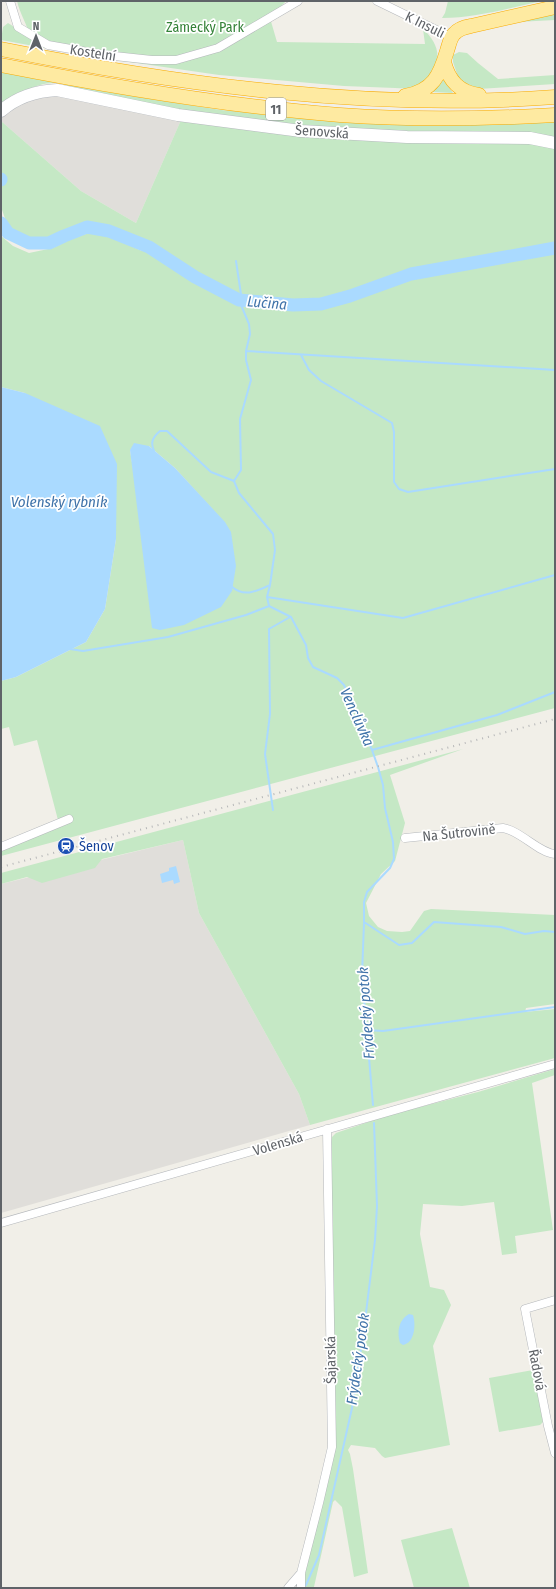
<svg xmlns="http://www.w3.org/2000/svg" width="556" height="1589" font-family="'Fira Sans Condensed',sans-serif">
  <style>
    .industrial { fill: #e0deda }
    .green { fill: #c5e8c5; fill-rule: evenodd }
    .water { fill: #aadaff }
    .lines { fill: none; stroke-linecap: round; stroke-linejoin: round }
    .stream { stroke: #aadaff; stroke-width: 2 }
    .river { stroke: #aadaff; stroke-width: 13 }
    .minor-casing { stroke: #b5b8bc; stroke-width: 9 }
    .secondary-casing { stroke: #b6babf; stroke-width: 13 }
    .trunk-casing { stroke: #f9ab00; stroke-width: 15 }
    .minor { stroke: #fff; stroke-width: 8 }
    .secondary { stroke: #fff; stroke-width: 12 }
    .trunk { stroke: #feeaa1; stroke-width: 14 }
    .rail { stroke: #b6b7b8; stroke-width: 2; stroke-dasharray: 1 5; stroke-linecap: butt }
    .labels { text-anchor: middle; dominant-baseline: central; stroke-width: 3.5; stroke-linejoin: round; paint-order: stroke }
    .shield { fill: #fff; stroke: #8f9295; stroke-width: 1 }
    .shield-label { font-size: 13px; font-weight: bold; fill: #5f6368 }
    .street-label { font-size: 14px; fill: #5f6368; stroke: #fff }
    .park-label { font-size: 14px; fill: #348238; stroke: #fff }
    .transit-label { font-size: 14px; fill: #164399; stroke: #fff; text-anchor: start }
    .water-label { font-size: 15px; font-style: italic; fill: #4174aa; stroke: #fff }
  </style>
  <rect width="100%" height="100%" fill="#f1efe8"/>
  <path class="industrial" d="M59,95L181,120L136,223L81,191L1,121V118L8,110L27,99Z
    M183,840L199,913L299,1094L310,1125L1,1213V884Z"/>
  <path class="green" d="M17,1H286L270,18L277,42L425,44L423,29C437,42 443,57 431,73C427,79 421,85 414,87C408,89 401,88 395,88L344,86L219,75L88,56L1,40L3,27L8,23L30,37C27,24 20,14 17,1Z
    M448,1H542C509,8 476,18 442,18L445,13Z
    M555,14V20L517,22Z
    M459,52L467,53L478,63L498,79L555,75V84L478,89L459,80L453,62V55Z
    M1,72L133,96L221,110L319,119L555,121V140L350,131L235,120L82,92C75,90 68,86 62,84C40,79 18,95 1,105Z
    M443,79L453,93L432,92Z
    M181,120L523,142L555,148V708L1,856V849L58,820L37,740L14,746L9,727L1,729V681L16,677L86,642L105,609L116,539L25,393L1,387V236L13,246L29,253L53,248L68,240L89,233L106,235L142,251L147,243L126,235L116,229L93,225L65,233L48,240L30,239L16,233L7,224L1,207V187L5,181L1,171V121L81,191L136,223ZM149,446L175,468L225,523L137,494L130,450Z
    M463,749L390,775L405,823L395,861L381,874L366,903L369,916L378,927L387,931L402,932L410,931L424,911L431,909L555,915V1004L526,1008L525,1012L555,1009V1058L310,1125L299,1094L199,913L183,840L102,859L95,868L42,883L27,877L1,884V873Z
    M555,1069V1075L532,1083L553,1230L515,1236L517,1253L502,1255L494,1202L462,1206L423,1204L420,1234L430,1287L444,1290L451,1305L433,1346L450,1445L385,1458L382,1456L375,1448L351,1445L348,1450L350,1454L353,1469L368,1573L354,1577L342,1507L335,1500L333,1502L314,1587L304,1588V1573L334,1446L331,1142L332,1137L336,1133L389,1115L478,1092Z
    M533,1370L543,1422L540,1425L499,1432L489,1378Z
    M452,1528L470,1588H414L401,1540Z"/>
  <path class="water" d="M1,387L25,393L100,426L117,464L116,539L105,609L86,642L16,677L1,681Z
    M134,443L149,446L175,468L225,522L231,532L236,566L232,591L221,607L184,625L160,630L152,628L130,450Z
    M176,866L180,882L174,884L173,880L162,883L160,874L169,871V868Z
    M409,1314L413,1315C416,1324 415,1343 403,1345L400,1343C397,1333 398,1320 409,1314Z"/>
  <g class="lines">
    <path class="stream" d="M236,261L242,301
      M239,300L249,324L250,334L246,351V360L251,380L240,419L241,470L234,481L239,493L273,534L275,550L270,585L267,597L269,606L291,617L306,645L308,658L313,667L337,678L344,685L372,750L378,767L383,785L385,808L393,842L394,859L390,868L367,892L364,902V922L399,945L412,943L434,922L501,927L525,934L544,931L555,932
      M246,351L555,370
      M301,355L309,370L321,381L392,423L394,432V482L399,489L408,492L555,469
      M154,451C150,442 153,437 160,431H167L211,472L234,481
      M231,586C244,598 257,591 270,585
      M267,597L403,618L555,575
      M70,649L83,651L168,637L246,615L269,606
      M372,750L497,715L555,692
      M273,810L265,754L270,714L269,629L290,617
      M364,923L362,975L373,1105
      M367,1030L383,1031L555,1007
      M303,1587L306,1585L319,1555L352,1408L364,1329L375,1240L377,1206L374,1123"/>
    <path class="river" d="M1,179V180
      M1,223L8,233L29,243H49L64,236L87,227L109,231L149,247L195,277L239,300L293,305L321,304L350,296L411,274L555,248"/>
    <g class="minor-casing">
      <path id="minor" d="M10,1L18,27L48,45L105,55L152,60H176L218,48L298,1
        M377,1L451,37
        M405,838L503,828C521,831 539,853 555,854
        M1,847L69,819
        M1,1223L555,1064
        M555,1300L525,1309L548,1426L555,1453
        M288,1588L301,1573
        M301,1588V1573L319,1503L332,1447L327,1129"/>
    </g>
    <g class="secondary-casing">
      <path id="secondary" d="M1,111C17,97 36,91 57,90L178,115L301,131L407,137L530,138L555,143"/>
    </g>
    <g class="trunk-casing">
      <path id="trunk" d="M1,49C181,85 371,111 555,97
        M444,62C449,81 459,92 479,95
        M1,65C113,87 226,106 340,115C411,120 483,119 555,115
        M405,96C433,91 440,75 447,51C449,45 450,38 454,34C458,29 465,27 471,26L555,7"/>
    </g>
    <use href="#minor" class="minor"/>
    <use href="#secondary" class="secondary"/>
    <use href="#trunk" class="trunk"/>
    <path class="rail" d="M1,867L555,719"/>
  </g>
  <defs>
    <g id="station-disc" transform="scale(0.9)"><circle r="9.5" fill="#1a4fb4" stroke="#fff"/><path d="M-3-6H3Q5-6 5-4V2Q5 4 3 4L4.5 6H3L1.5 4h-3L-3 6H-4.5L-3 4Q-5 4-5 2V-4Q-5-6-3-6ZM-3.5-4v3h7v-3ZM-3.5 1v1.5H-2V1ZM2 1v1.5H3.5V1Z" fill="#fff"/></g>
  </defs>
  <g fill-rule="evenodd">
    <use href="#station-disc" x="66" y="846"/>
  </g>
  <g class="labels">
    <rect class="shield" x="266" y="98" width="20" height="22" rx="3"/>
    <g class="shield-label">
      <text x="276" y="109">11</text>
    </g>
    <g class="street-label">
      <text transform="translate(425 25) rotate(26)">K Insuli</text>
      <text transform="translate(93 53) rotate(9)">Kostelní</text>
      <text transform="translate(322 132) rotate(4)">Šenovská</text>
      <text transform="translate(459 833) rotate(-6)">Na Šutrovině</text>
      <text transform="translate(278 1144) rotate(-17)">Volenská</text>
      <text transform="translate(331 1360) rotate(-91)">Šajarská</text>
      <text transform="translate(537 1370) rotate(79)">Řadová</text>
    </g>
    <g class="park-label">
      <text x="205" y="27">Zámecký Park</text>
    </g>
    <g class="transit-label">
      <text x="79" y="846">Šenov</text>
    </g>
    <g class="water-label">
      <text transform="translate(267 303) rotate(5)">Lučina</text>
      <text x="59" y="502">Volenský rybník</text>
      <text transform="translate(357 717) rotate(66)">Venclůvka</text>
      <text transform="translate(366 1013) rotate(-94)">Frýdecký potok</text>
      <text transform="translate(358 1359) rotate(-82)">Frýdecký potok</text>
    </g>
  </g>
  <rect width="556" height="1589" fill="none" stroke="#5f6368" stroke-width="4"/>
  <g transform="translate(36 36)" stroke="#ffffff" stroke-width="3" paint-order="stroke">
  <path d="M0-3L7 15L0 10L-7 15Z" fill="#5f6368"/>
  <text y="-6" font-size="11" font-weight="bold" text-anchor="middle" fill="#5f6368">N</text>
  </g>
</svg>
